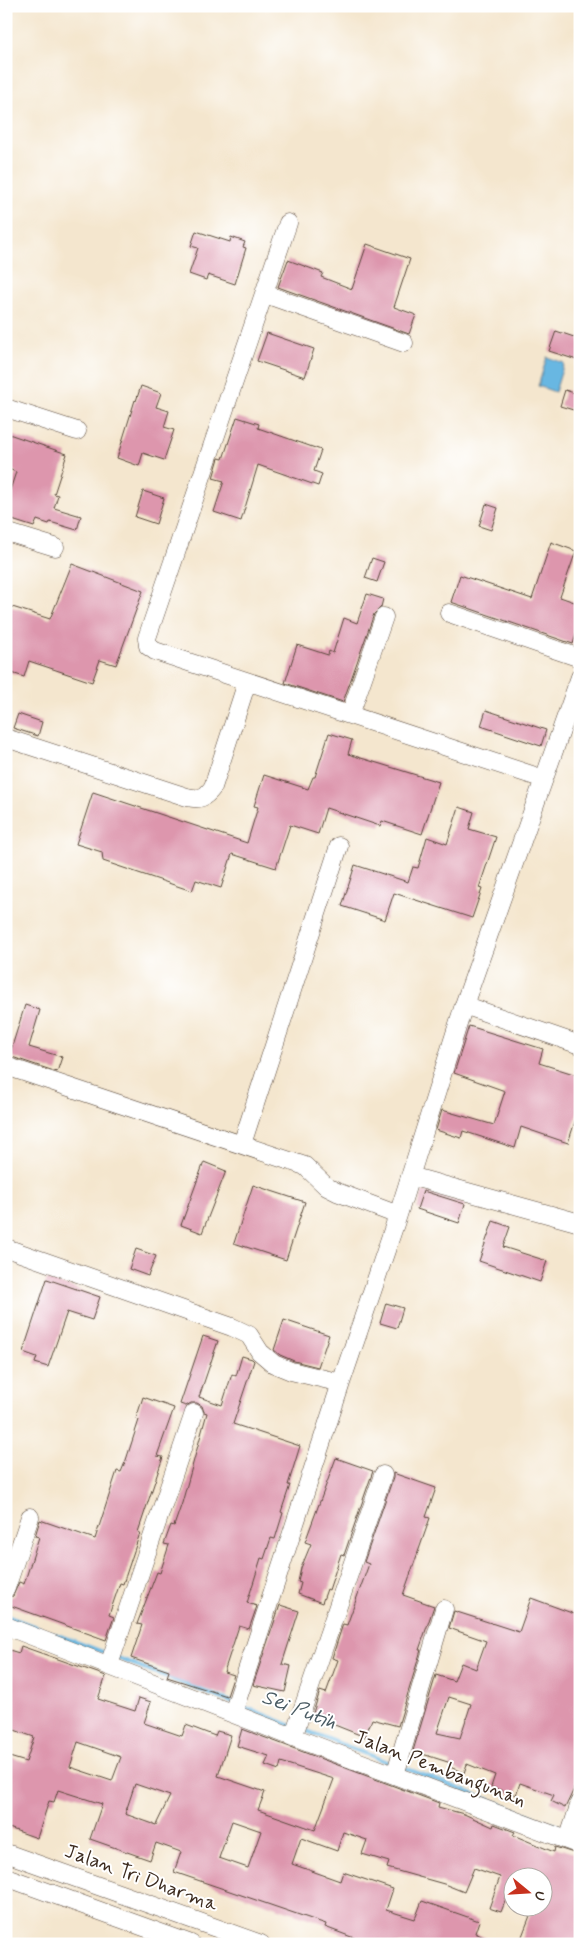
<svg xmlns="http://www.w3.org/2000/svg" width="586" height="1950" font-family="Mynerve,sans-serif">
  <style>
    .water { fill: #67b7e2; stroke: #517080 }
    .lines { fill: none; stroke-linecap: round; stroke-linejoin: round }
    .stream { stroke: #67b7e2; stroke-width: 4.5 }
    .building { fill: #dd96ad; fill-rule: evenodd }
    .street-casing { stroke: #574638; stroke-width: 19 }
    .street { stroke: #fff; stroke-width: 18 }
    .labels { text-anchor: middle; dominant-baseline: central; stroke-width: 4; stroke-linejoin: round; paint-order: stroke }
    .street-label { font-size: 20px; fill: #3b2a1e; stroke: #fff }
    .water-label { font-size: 21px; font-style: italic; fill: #4a5b63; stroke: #fff }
  </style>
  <rect width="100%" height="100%" fill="#fff"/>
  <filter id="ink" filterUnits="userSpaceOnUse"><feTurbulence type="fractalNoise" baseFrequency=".02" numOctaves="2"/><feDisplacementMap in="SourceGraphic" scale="10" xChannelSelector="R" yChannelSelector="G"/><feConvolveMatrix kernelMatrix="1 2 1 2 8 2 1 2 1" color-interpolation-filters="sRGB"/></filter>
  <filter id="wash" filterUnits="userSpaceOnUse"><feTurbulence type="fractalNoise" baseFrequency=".0096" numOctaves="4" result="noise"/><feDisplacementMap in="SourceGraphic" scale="20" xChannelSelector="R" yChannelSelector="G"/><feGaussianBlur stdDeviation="1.12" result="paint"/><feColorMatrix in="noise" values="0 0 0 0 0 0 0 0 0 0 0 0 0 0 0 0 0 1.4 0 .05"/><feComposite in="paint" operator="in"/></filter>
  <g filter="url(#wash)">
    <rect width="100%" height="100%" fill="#f4e6ce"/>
    <path class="water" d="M547,357L564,363L555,392L538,386Z"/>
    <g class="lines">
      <path class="stream" d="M6,1616L108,1654
        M115,1657L231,1702
        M239,1705L292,1726
        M299,1728L395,1765
        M402,1767L568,1830"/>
    </g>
    <g id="blocks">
      <path class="building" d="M196,231L230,242L231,237L245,242L243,247L246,248L235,284L208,275L206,280L189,274L198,248L191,246Z
        M367,244L410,259L394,307L416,315L409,334L278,287L288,260L323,273L321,277L352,289Z
        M556,331L580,339V361L549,351Z
        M267,333L314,349L305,377L257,361Z
        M141,386L161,393L156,407L169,411L164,427L174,430L164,460L143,453L139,466L117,458L135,400L136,401Z
        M565,390L580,395V412L560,406Z
        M237,417L259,424L258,428L321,450L314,471L322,474L318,486L258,465L241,521L214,512L224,481L213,478L219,458L223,459Z
        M6,433L67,454L54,494L58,495L54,508L81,516L77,530L50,522L49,524L37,520L34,527L6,518V502L16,472L6,468Z
        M143,491L164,498L156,524L135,517Z
        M486,504L498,508L491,530L479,526Z
        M551,542L576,551L560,597L580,604V622L573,644L451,602L460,575L532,599Z
        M372,558L384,562L377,582L365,578Z
        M72,564L143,591L116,665L100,660L92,682L29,661L24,677L6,671V605L50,619Z
        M367,594L383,599L381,607L374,614L343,702L285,683L297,645L328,655L329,651L333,653L344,618L357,623Z
        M486,710L546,730L541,746L481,726Z
        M18,714L42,722L38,736L13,728Z
        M329,733L352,740L348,754L439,782L422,834L382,821L380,826L326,808L318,834L290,825L276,868L232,854L221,888L196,880L192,891L103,861L102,852L76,844L93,792L247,843L258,807L254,806L264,775L308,789L313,777H315Z
        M459,807L474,812L469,829L496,837L479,888L482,889L472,918L394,893L385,920L342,906L355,865L408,882L413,867L418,868L427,837L447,844Z
        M25,1005L40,1010L29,1047L62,1057L57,1072L9,1056Z
        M469,1026L543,1049L539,1063L580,1076V1106L568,1143L521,1127L515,1148L463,1131L461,1138L436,1130L442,1110L494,1125L505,1091L454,1073Z
        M204,1162L226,1171L202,1233L181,1225Z
        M253,1185L305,1202L286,1260L234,1243Z
        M423,1191L465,1204L459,1223L417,1209Z
        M493,1221L510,1227L503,1247L547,1261L540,1282L479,1261Z
        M136,1249L156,1256L148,1276L129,1269Z
        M47,1279L100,1297L92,1320L67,1312L48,1367L35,1363L37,1357L23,1352Z
        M386,1303L403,1308L397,1328L380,1323Z
        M284,1320L329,1335L318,1367L294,1361L280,1355L274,1350Z
        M203,1336L218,1341L199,1397L222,1405L232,1374L236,1376L242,1356L252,1359L254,1361L233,1424L300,1446L288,1485H290L281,1512L283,1513L275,1539L271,1538L264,1559L261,1558L247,1603L257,1606L249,1629L239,1626L224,1672L234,1675L227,1696L167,1677L169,1671L131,1658L142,1625L137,1624L157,1572L160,1573L169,1545L164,1544L171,1525L174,1526L182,1503L207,1413L204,1412L202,1406L197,1403H191L186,1406L180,1404Z
        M143,1397L174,1408L157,1456L163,1457L138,1532L140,1533L123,1584L120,1583L109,1615L114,1617L106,1640L6,1604L7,1598L13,1596L19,1582L24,1584L39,1537L35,1536L40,1520L95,1539L117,1471L121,1472L126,1460L139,1420L136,1419Z
        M336,1458L373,1471L344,1555L341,1554L329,1590L327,1589L322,1603L298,1594L301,1583L298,1582L301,1568L311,1544L305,1542Z
        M393,1473L436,1488L426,1517L430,1518L403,1595L434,1606L419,1650H421L398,1726L372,1719L365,1737L312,1716L320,1691L326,1693L338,1660L332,1658L343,1624L347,1625L369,1564L364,1562L393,1478Z
        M531,1598L580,1616V1776L565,1808L551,1801L554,1795L520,1783L516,1795L491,1787L495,1775L467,1764L464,1773L450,1767L451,1763L413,1751L436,1675L454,1681L461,1663L476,1669L486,1641L449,1628L454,1611L519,1632ZM449,1697L471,1704L460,1738L437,1733Z
        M280,1605L299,1611L282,1664L291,1666L285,1692L253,1685Z
        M21,1646L106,1676L98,1699L135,1711L139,1698L151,1702L144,1723L182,1736L186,1725L215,1736L217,1731L231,1735L218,1776L265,1792L258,1810L315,1830L334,1779L281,1762L279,1770L265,1765L269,1756L237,1746L242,1729L439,1803L438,1807L464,1814L493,1827L494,1824L515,1832L513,1835L554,1852L555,1847L580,1855V1934L576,1944H519L533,1908H544V1878H514L501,1912L489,1908L500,1877L474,1868L464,1892L444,1884L387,1868L389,1862L362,1854L367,1840L343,1832L337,1851L301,1838L292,1864L340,1881L343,1872L393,1889L386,1910L415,1919L422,1901L479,1921L475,1933L499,1944H370L325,1927L326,1924L174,1872L181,1852L156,1843L150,1860L90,1839L102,1804L58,1790L54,1802L49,1801L37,1838L6,1827V1756L26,1762L34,1737L6,1727V1649L19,1653ZM78,1742L121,1757L112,1781L70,1767ZM135,1784L170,1796L156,1825L125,1814ZM232,1821L261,1831L248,1868L219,1858Z"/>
    </g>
  </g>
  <g filter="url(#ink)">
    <use href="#blocks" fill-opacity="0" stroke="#574638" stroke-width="1"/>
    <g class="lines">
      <g class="street-casing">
        <path id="street" d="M288,223L147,638L148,646L155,651L544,779
          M265,294L404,343
          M6,408L77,431
          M6,532L55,547
          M449,613L580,658
          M350,715L384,617
          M6,738L187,797C200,800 205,798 213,787L247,682
          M464,1005L580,1045
          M6,1066L305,1166L327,1187L337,1192L398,1215
          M242,1144L339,846
          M410,1176L580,1223
          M6,1248L232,1327L249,1335L260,1352L274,1364L291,1371L341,1383
          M6,1588L30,1517
          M6,1626L293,1737L580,1845
          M109,1665L194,1413
          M233,1713L341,1383L398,1215L464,1005L580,677
          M293,1737L383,1475
          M395,1775L444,1609
          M568,1840L580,1803
          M6,1853L261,1944
          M6,1877L191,1944"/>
      </g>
      <use href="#street" class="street"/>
    </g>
  </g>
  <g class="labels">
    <g class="street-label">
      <text transform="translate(440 1769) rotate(21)">Jalan Pembangunan</text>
      <text transform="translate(141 1878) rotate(20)">Jalan Tri Dharma</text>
    </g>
    <g class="water-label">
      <text transform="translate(299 1710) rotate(21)">Sei Putih</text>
    </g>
  </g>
  <rect width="586" height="1950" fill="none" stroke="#fff" stroke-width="25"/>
  <g transform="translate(528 1892) rotate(108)"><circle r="24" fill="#ffffff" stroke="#b1aaa5"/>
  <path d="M0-4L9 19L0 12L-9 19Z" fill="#c8321e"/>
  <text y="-8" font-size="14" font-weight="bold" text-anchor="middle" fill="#3b2a1e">U</text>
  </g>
</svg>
